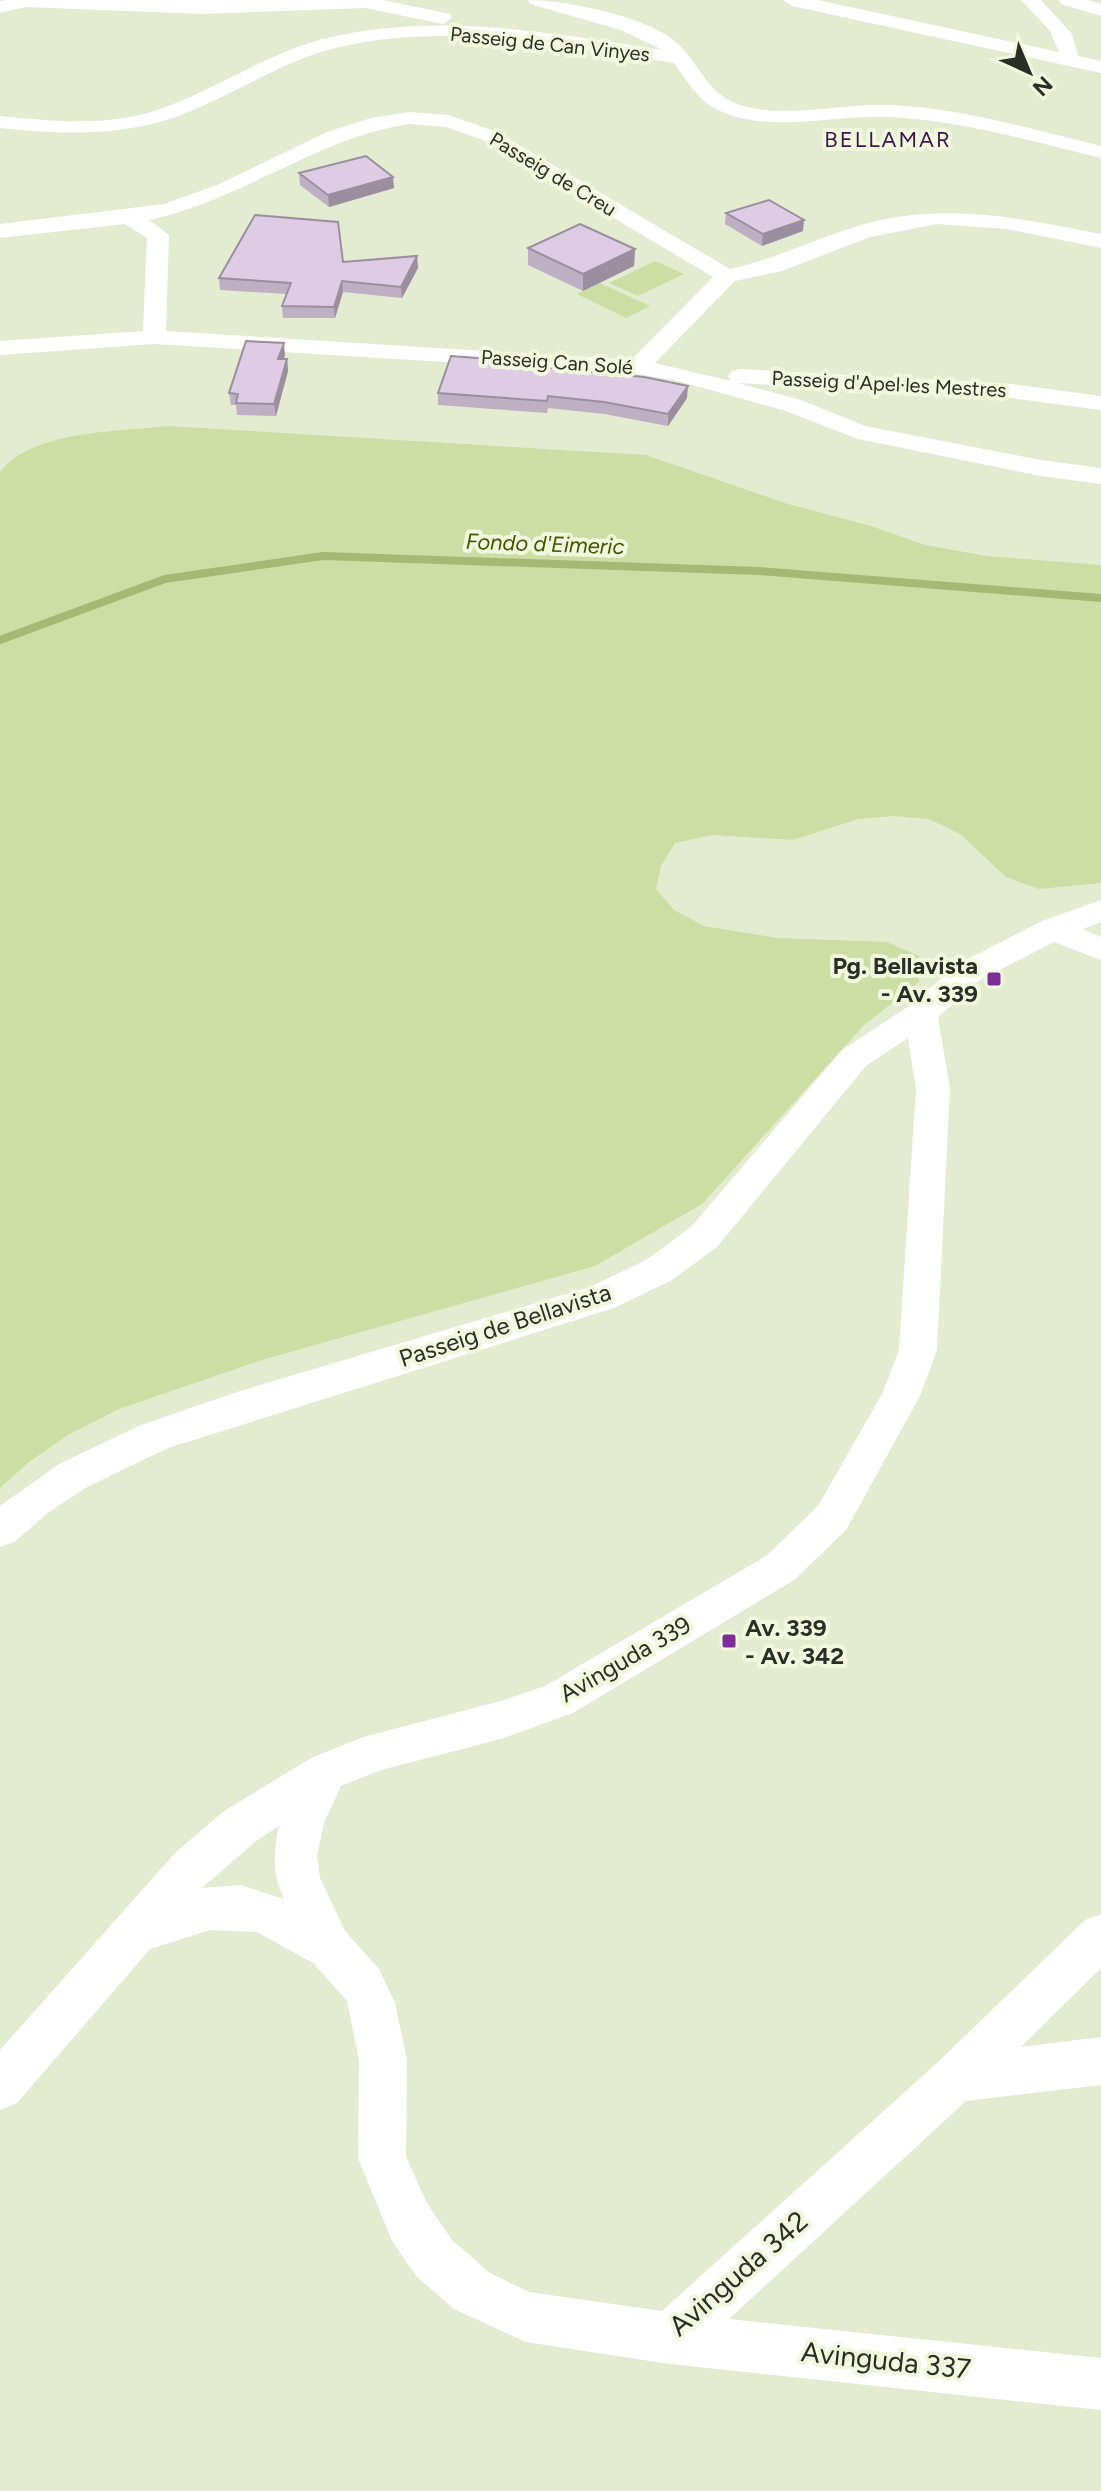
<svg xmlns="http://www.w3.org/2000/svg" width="1101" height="2491" font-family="Figtree,sans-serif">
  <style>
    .green { fill: #cddea5 }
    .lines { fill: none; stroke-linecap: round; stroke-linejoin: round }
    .stream { stroke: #a5b974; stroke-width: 8 }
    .minor { fill: #fff; fill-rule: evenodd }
    .wall { fill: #beafc3 }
    .shaded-wall { fill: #9b8f9f }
    .building { fill: #ddcce3; stroke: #9b8f9f; stroke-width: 2 }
    .poi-dot { fill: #802b9a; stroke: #f0f9dd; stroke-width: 3 }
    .labels { text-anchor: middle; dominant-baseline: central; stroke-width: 8; stroke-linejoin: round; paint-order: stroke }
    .far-street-label { font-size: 20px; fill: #2b2e24; stroke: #f0f9dd }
    .far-neighbourhood-label { font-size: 22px; letter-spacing: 2px; fill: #3e164a; stroke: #f0f9dd }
    .far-water-label { font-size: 22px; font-style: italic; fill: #435300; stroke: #f0f9dd }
    .poi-label { font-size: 24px; font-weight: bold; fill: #2b2e24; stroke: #f0f9dd; text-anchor: end }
    .street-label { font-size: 24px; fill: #2b2e24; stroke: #f0f9dd }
    .near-street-label { font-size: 28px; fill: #2b2e24; stroke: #f0f9dd }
  </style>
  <rect width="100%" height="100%" fill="#e3ecd0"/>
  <path class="green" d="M655,261L684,274L638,296L609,283Z
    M600,283L650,306L626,318L577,294Z
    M168,426L646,455L788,504L871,526L925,545L987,556L1101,565V883L1039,889L1006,877L960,834L929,819L894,816L858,819L793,840L712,835L675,843L661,866L656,889L674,910L704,926L778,938L887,942L919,956V982L864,1025L702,1204L595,1266L262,1360L119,1409L68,1435L29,1462L0,1488V472C32,430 118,432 168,426Z"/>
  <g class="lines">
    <path class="stream" d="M0,640L165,579L323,556L759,571L1101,598"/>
    <path class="minor" d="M6,0H383L450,14L452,18L443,24L365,8L202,14L26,7L0,13V1Z
      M528,0C565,0 650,17 677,43C698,62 707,92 735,103C780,121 845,102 893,105C964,109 1032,129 1101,146V158C1032,141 962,121 891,117C835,114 773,134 720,111C699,102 687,81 674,63C563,46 447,21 336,48C285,60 240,91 191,111C130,137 65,135 0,128V116C51,121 107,127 157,110C217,90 269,51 331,37C442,12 553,33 663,50L621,30L530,4Z
      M783,0H818L1059,52L1050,31L1021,0H1041L1072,34L1078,56L1101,61V73L792,6Z
      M1059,0H1088L1101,4V16L1061,4Z
      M409,112L448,115L497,132L730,269C775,259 815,239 858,226C940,201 1020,218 1101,234V248L1007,229L937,224L870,237L782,271L735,281L655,363L731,381L728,376L732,371L740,369L1011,384L1101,396V410L1011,398L738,383L801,400L865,426L1041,460L1101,468V484L1041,476L858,439L783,410L674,380L637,374L154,344L0,355V341L143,331L147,238L125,224L0,238V224L164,204L217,185L327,132L371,118ZM409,124L446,127L483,140L713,277L631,360L166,331L169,235L149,220C241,201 316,138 409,124Z
      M1101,900V922L1083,929L1101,937V960L1054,942L980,980L938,1017L950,1089L937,1350L920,1396L846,1530L794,1580L573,1713L501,1739L381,1770L341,1786L324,1823L317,1856L320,1878L345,1931L379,1969L395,2003L407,2060L406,2157L428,2205L452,2240L490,2273L529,2292L662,2311L938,2062L1085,1920L1101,1914V1968L1021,2047L1101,2037V2085L966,2101L729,2319L1101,2358V2410L670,2364L526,2342L454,2309L416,2276L392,2241L358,2158L359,2060L347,2001L313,1963L257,1932L210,1930L150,1949L17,2103L0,2110V2050L175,1853L224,1811L311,1758L363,1737L501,1701L545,1686L766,1556L818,1506L883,1392L899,1350L916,1089L908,1038L866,1066L717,1247L672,1280L614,1308L168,1448L87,1487L49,1512L14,1542L0,1547V1506L59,1464L141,1425L240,1391L590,1287L646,1260L691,1227L842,1050L909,1006L958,964L1042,921ZM279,1826C273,1854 272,1872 284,1899L241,1885L202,1888L256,1841Z"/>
  </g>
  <path class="wall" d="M299,173L394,188L329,207L300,185Z
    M726,213L803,231L762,246L725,224Z
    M528,248L635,249L634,266L583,291L528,265Z
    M417,256L418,268L402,298L343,292L335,318H283L282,306L287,294L220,290L219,278L343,262Z
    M285,355L284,359H287L288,371L276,416L237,415L236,405H231L229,393Z
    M528,362V365L687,398L668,426L604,414L548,408L547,413L438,405V393Z"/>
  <path class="shaded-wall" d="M393,177L394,188L329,207L328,195Z
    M804,220L803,231L762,246L763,234Z
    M635,249L634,266L583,291V274Z
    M417,256L418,268L402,298L401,287Z
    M342,281L343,292L335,318L334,307Z
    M284,343L285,355L279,371L278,359Z
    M287,359L288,371L276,416L274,404Z
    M688,386L687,398L668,426V414Z"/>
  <path class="building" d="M366,156L393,177L328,195L299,173Z
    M769,200L804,220L763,234L726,213Z
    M255,215L338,222L343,262L417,256L401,287L342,281L334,307L282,306L291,283L219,278Z
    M580,224L635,249L583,274L528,248Z
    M246,341L284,343L278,359H287L274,404L236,403L238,394L229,393Z
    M451,356L528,362L521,365L644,377L688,386L668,414L604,402L548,396L547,401L438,393Z"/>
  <g class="poi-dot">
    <rect x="986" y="971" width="16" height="16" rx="4"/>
    <rect x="721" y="1633" width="16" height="16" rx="4"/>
  </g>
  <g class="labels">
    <g class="far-street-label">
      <text transform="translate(550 44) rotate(6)">Passeig de Can Vinyes</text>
      <text transform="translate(553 174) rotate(31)">Passeig de Creu</text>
      <text transform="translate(557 362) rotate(4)">Passeig Can Solé</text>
      <text transform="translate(889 384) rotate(3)">Passeig d'Apel·les Mestres</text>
    </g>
    <g class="far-neighbourhood-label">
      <text x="888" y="139">BELLAMAR</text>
    </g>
    <g class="far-water-label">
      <text transform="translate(545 544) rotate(2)">Fondo d'Eimeric</text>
    </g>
    <g class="poi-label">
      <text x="978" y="965">Pg. Bellavista<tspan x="978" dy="28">- Av. 339</tspan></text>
      <text x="745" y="1627" text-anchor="start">Av. 339<tspan x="745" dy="28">- Av. 342</tspan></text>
    </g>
    <g class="street-label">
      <text transform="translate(505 1325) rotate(-18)">Passeig de Bellavista</text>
      <text transform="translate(625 1659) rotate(-30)">Avinguda 339</text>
    </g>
    <g class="near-street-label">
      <text transform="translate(738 2273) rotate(-41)">Avinguda 342</text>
      <text transform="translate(886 2360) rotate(6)">Avinguda 337</text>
    </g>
  </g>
  <g transform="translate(1029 72) rotate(136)" stroke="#f0f9dd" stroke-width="6" paint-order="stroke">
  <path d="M0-6L14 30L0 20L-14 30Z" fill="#2b2e24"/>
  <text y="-12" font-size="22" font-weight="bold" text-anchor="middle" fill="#2b2e24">N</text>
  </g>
</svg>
